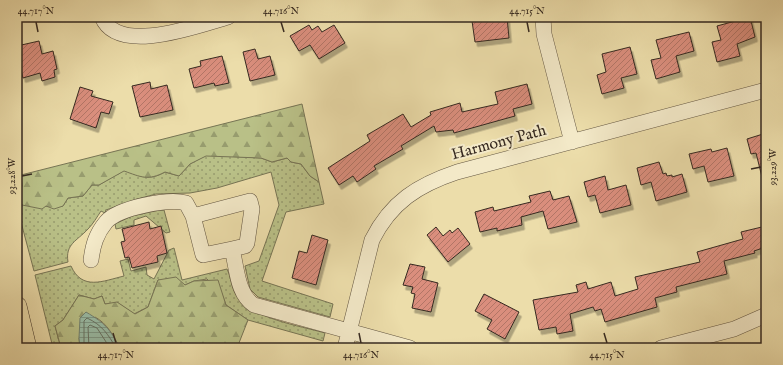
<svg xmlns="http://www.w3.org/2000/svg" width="783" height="365" font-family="'IM FELL English',serif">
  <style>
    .grass { fill: url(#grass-dots); stroke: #777454 }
    .forest { fill: url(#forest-firs); stroke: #777454 }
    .water { fill: url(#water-rules); stroke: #718170 }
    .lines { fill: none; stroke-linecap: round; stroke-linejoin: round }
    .shore { stroke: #677263; stroke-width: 1 }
    .building { fill: url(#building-hatch); stroke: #352920; filter: url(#shadow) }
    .minor-casing { stroke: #635642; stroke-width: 16 }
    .major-casing { stroke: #352920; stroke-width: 20 }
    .minor { stroke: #f3e9c8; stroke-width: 15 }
    .major { stroke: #ecddaa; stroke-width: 19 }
    .ticks { fill: none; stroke: #352920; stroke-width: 1.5 }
    .labels { text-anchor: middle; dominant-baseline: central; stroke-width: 4; stroke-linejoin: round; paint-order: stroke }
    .street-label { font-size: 16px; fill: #352920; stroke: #f3e9c8 }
    .neatline { fill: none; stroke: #352920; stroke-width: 1.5 }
    .ticks-label { font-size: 10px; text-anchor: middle; fill: #352920 }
  </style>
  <defs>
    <pattern id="grass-dots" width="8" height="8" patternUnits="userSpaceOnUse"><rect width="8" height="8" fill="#b9c087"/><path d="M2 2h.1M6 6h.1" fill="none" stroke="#979c6e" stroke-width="1.8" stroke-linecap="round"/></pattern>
    <pattern id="forest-firs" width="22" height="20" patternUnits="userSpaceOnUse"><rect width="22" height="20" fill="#b9c087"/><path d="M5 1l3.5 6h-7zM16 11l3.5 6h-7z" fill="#979c6e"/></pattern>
    <pattern id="water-rules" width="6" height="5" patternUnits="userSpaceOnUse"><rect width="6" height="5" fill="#99bca6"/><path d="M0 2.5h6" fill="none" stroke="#7e9987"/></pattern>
    <pattern id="building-hatch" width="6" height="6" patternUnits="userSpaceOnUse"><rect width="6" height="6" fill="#da8e7d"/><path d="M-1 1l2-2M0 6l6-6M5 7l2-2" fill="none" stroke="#b27466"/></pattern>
    <filter id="shadow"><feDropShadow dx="2.5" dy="4.5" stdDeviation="0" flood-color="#0004"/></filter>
  </defs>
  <rect width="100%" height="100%" fill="#ecddaa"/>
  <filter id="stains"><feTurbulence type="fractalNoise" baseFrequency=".005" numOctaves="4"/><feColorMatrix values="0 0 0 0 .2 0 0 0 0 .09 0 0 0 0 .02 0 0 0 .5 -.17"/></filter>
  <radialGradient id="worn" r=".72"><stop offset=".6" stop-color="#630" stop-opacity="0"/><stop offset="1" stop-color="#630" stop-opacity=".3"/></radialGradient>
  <path class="grass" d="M206,155L261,158L272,162L287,158L291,162L301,164L310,176L319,182L324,204L286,212L262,281L333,304L330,317L258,297L250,289L245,266L259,261L279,205L271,172L217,188L190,193L156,194L137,199L106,210L105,213L101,211C97,217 93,224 88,229C77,241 65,244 68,262L34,271L17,207V176L21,175L22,186L19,197L46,206H63L68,198L83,196L92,185H99L124,170C141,177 149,181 165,172L179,176L190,164Z
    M160,210H164L170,232L166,233L146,216L134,220V225L116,229L115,224L132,216Z
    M174,248L182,280L227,269C231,277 231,287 236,295C249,318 301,326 325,333L323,341L248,320L226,305L222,294L207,279L194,281L185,285L158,280L148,307L134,314L121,305L105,304L102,296L94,299L79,295L63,320L55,326L61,348H53L35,275L71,266C82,291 103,281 124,276L120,261L128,259L131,271L146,267L147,275L154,279L169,250Z"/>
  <path class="forest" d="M302,104L319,182L310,176L301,164L291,162L287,158L272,162L261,158L206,156L190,164L179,176L165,172C148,181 141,177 124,171L99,185H92L83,196L68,198L63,206L54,209L46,206L42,209L22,205L19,197L22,186L21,175Z
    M176,277L185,285L194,281L218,280L226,305L248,320L237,348H120C113,336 108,324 95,317L79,338L80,348H61L55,326L63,320L79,295L94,299L102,296L105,304L117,302L135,314L148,307L158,280Z"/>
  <path class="water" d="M86,312C106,324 109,328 120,348H80L79,338L80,318Z"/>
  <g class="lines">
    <path class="shore" d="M84,348V321L87,318C102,325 108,334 116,348
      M89,348L88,327L90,325L97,328L110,348"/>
  </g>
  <path class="building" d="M474,17H507L509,38L475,42L472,21H475Z
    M750,17L755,37L737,44L740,56L717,62L712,42L721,40L717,26Z
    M309,25L312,30L318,26L322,32L334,25L345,43L319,59L310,45L299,51L290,36Z
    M689,32L694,51L676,56L680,72L656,79L651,60L661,58L656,40Z
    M39,41L42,54L53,51L57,69L54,70L55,77L42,81L40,73L23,78L17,55V46Z
    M630,47L637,74L621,78L624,88L602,94L597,75L606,72L602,54Z
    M255,49L258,59L270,56L275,75L250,81L243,52Z
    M222,56L229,83L215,86L214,83L194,88L189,69L201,66L200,61Z
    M150,82L151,89L167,85L173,110L140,117L132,86Z
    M527,84L532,104L513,109L515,116L454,133L453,130L436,132L434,126L401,146L403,149L374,166L376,169L357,182L353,176L339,185L328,168L370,141L367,135L403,114L411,127L431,115L430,112L460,103L462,112L498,104L495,92Z
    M80,87L93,91L91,96L113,102L109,114L101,112L96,128L70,119Z
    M763,134L766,146V176L762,177L756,153L751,154L747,139Z
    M727,148L734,176L708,182L704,166L693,169L689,154L711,149L712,152Z
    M659,162L663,174L666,173L667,176L672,175V177L682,174L687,192L656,201L651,182L641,185L637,168Z
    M605,176L608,190L626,185L631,205L600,213L595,195L588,197L584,182Z
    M550,191L553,200L569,196L577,222L548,229L543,211L521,217L522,225L497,231V228L480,232L475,212L493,207L494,211L531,202L529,196Z
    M149,222L150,229L161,226L167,253L157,256L158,262L132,268L129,257L125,258L121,242L125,241L122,229Z
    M766,226V247L754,251L755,253L724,261L727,274L676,287L677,292L655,298L657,307L605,322L601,309L595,311L593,307L570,314L573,331L557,334L556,327L539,330L533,300L578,292L576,285L586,282L588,289L611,282L615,296L638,289L635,277L700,262L697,252L743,239L741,232Z
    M436,227L443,236L450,230L452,233L458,228L470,244L448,262L427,235Z
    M312,235L328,240L316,285L292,278L299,251L307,253Z
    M410,264L425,267L422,279L438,283L431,312L412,308L415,294L411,293L413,287L403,285Z
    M484,294L519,312L505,339L487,329L492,320L475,311Z"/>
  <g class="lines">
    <g class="minor-casing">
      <path id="minor" d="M102,17C118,56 199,25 228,17
        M543,17L544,34L572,142
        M193,216L250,201L252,209L247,243L245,246L232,249C237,268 237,294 254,305L410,348
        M91,260C93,245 96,234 106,222C118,208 168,198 186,203L193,216L203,255L232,249
        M345,348L372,240C391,202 418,185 457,172L766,90
        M661,348L734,329L766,315"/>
    </g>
    <g class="major-casing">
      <path id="major" d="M17,306L27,348"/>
    </g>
    <use href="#minor" class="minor"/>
    <use href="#major" class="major"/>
  </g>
  <path class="ticks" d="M36,22L38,32M281,22L284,32M527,22L529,32M751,169L761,167M22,176L32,174M113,333L116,343M359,333L361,343M604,333L607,343"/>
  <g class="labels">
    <g class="street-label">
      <text transform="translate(499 143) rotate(-15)">Harmony Path</text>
    </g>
  </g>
  <rect width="783" height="365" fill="none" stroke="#ecddaa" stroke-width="44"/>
  <rect x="22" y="22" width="739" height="321" class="neatline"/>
  <g class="ticks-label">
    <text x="36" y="14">44.717°N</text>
    <text x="281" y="14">44.716°N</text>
    <text x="527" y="14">44.715°N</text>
    <text transform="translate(772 167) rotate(-90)" y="4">93.229°W</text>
    <text transform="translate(11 176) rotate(-90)" y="4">93.228°W</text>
    <text x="116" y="358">44.717°N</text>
    <text x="361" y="358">44.716°N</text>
    <text x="607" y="358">44.715°N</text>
  </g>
  <rect width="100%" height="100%" filter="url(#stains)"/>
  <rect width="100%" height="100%" fill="url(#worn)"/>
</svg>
